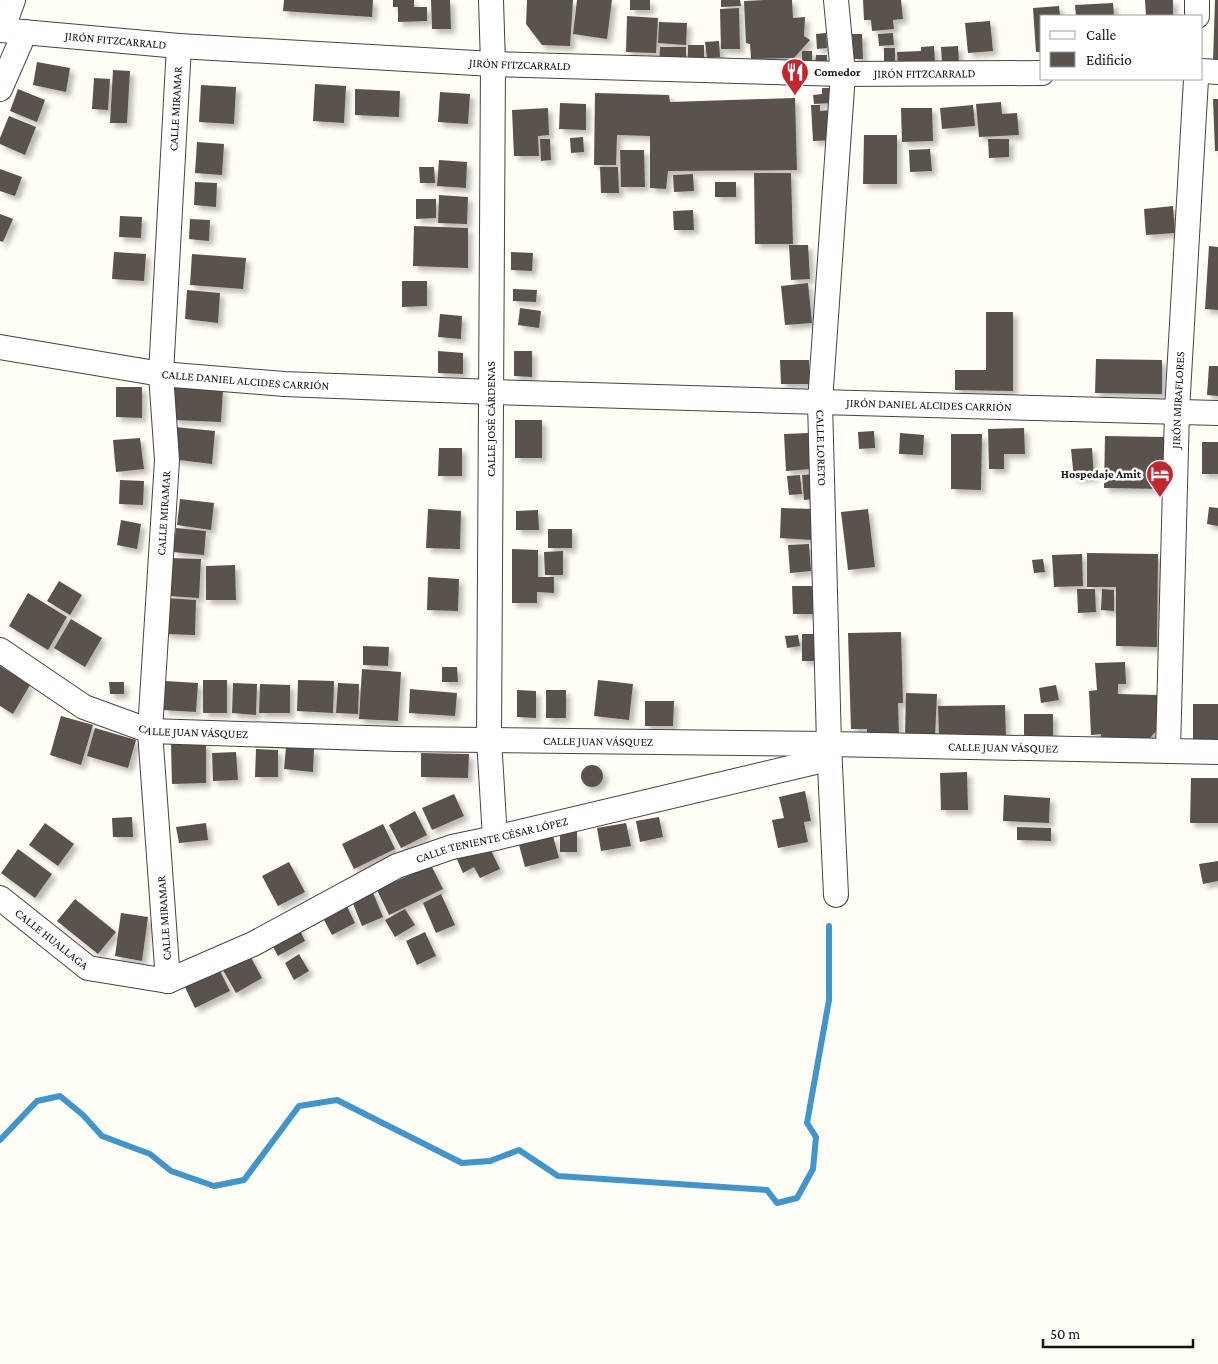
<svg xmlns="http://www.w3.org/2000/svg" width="1218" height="1364" font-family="'Crimson Pro',serif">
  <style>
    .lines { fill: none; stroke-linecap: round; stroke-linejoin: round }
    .stream { stroke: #3f96cf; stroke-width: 6 }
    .building { fill: #5a524d; filter: url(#shadow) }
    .minor-casing { stroke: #444; stroke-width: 26 }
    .minor { stroke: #fff; stroke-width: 24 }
    .labels { text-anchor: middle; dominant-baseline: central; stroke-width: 5; stroke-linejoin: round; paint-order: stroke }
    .street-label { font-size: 12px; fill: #111; stroke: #fff }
    .poi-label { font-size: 12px; font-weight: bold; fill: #111; stroke: #fff; text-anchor: start }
  </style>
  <defs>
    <filter id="shadow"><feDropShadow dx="4.5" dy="4.5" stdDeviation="2.5" flood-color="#0004"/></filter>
  </defs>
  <rect width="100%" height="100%" fill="#fffdf5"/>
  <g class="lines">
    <path class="stream" d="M0,1140L37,1101L60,1096L83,1115L102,1136L150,1154L171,1171L214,1186L244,1180L299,1106L337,1100L462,1163L490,1161L519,1150L558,1176L767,1190L777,1203L797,1198L813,1169L816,1137L807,1123L829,1000V926"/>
  </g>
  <path class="building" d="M284,0H373L372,17L283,11Z
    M393,0H414V7H427V21L398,22V7H393Z
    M431,0H450L451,29H432Z
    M527,0H573L570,46L542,45L526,24Z
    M577,0H612L607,39L573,34Z
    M630,0H650V10H630Z
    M721,0H740L741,6L721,7Z
    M764,0H792L793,18L805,17L804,36L810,40L794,58L751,59L750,44L746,43L744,1Z
    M863,0H901L903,19L893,20L894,29L872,31L871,20H864Z
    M1145,0H1173V16H1146Z
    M1215,0H1218V62H1213Z
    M1113,3L1114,16H1076L1075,5Z
    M1059,6L1060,16H1042V52H1036L1033,8Z
    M739,8L740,49H721L720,9Z
    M627,16L658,18L656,53L626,52Z
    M990,21L993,51L968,53L965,23Z
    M659,22L687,23L686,45L658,43Z
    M826,33L827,48L817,49L816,34Z
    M893,33L894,45L879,46L878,34Z
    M852,34H862L863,59H854Z
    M719,41L720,57L707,58L705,42Z
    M688,45H704V60H688Z
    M934,46L935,64L898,67L897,52L921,51V47Z
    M958,46L959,63L942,64L941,47Z
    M660,47H686V62H659Z
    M884,48H895V63L884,64Z
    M802,51H812V62H802Z
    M816,55H827V65H815Z
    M37,62L70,68L66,92L33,85Z
    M113,70L130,71L127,123H110Z
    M94,78L110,79L108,110L92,109Z
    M315,84L346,86L344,123L313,121Z
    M201,85L236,87L234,124L199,122Z
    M822,88H831V103L814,104L813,95L822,94Z
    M18,89L45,100L37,122L10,111Z
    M355,89L400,91L399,117L355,115Z
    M440,92L470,94L468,124L438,122Z
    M595,93L669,95L670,102L795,98L797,170L668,171L666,189L650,188V136L617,135L616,165H594Z
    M1213,99H1218V151H1215Z
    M1001,102L1002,114L1017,113L1019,135L979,137L976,104Z
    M560,103L586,104V130L559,129Z
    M811,105H820V111L832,110L834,140L813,141Z
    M973,105L975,126L942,129L940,108Z
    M548,108L549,135L538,136L539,156H514L512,110Z
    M901,108H932L933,141L902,142Z
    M9,116L36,127L25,155L0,144V138Z
    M864,135H897V184H863Z
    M583,137L584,152L571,153L570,138Z
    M540,139H550L551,160L541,161Z
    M988,139H1009V157L989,158Z
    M197,142L224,144L222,175L195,173Z
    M930,149L932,171L910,172L909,150Z
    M620,150H644L645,187H621Z
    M439,160L467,162L466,188L437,186Z
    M419,167H434L435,183H420Z
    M600,167H618L619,193H601Z
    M0,169L22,177L15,196L0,191Z
    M754,173H791L793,244H755Z
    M693,174L694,191L674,192L673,175Z
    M195,182L217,183L216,207L194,205Z
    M715,182H736V197H715Z
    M439,195L468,197L467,224L438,223Z
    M416,199H436V218L416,219Z
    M1173,206L1175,233L1146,235L1144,209Z
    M693,210L694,230H674L673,211Z
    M0,214L13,219L3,242L0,241Z
    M120,216L142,217L141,238L119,237Z
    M190,219L210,220L209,241L189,239Z
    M414,226L468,228V268L413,266Z
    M789,245H808L810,279L791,280Z
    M1209,246L1218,247V310L1205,309Z
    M114,252L146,254L144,281L112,279Z
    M511,252L533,253L532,271L511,270Z
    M192,254L246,258L243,289L190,285Z
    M402,281H427V306L402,307Z
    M808,283L812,323L785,325L781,286Z
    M513,289L537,290L536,302L513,301Z
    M187,290L220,293L218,323L185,319Z
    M520,308L541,311L539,328L518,325Z
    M986,312H1013V391L955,390V370H986Z
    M440,314L462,316L461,339L438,337Z
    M438,351L463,353V374L438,373Z
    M514,351H532V377L514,376Z
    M1096,359L1162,360V394L1095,393Z
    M780,360H809V384H781Z
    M1209,366H1218V396L1207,395Z
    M175,386L223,389L221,422L174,420Z
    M116,387H142V418L116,417Z
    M515,420H542V458H515Z
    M175,427L215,431L212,464L171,459Z
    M1024,428L1025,454H1004V469H989L988,429Z
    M874,431L875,448L859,449L858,432Z
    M809,433L811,469L786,471L784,434Z
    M900,433L924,435L923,455L899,454Z
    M951,434H982L981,490L951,489Z
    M1105,436L1165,437L1164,489L1104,488Z
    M140,438L144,469L116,472L113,440Z
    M1202,442H1218V474H1202Z
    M439,448H462V476H438Z
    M1092,448L1094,477L1074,479L1071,449Z
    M813,474L814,499L804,500L802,475Z
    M800,475L802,494L789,495L787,476Z
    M120,480L144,481L143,505L119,504Z
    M180,499L214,503L211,530L177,525Z
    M1209,507L1218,508V526L1207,524Z
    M781,508L814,509L812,540L780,538Z
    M428,509L461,511L460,549L426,548Z
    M868,509L875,567L848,570L841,512Z
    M538,510L539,530H516V511Z
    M121,520L141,524L137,549L117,545Z
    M176,528L206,531L204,555L173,552Z
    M548,529H572V548H548Z
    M809,544L811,571L790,573L788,545Z
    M512,549L538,550V577H554V593L537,592V603H512Z
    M563,551V575H545L544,552Z
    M1087,553L1158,554L1157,647L1116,646V587H1087Z
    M1082,554L1083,586L1054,587L1052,555Z
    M170,558L201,559L199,598L169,596Z
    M1043,559L1045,572L1034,573L1032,560Z
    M235,565L236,600H206V566Z
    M428,577L459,579L458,611L427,610Z
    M59,581L82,595L70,615L47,601Z
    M792,586H818L819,614H793Z
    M1077,589H1095L1096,612L1078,613Z
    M1102,589L1114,590V611L1101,610Z
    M28,593L67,617L48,650L9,626Z
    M166,598L196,600L195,635L165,634Z
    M71,619L102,638L85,667L54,648Z
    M901,632L903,703H898L899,735L867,736V729H851L848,633Z
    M802,634H819V661H802Z
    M798,635L800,646L787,648L785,636Z
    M363,646L389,647L388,666L363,665Z
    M1125,662L1126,684H1118V694L1159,695L1158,729L1149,739L1101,741V734L1091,735L1089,691L1097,690L1095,663Z
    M0,666L30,685L13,714L0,706Z
    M442,667H457L458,682H442Z
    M362,669L401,672L398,721L359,719Z
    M203,680H227V713H203Z
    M298,680L334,681L333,713L297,711Z
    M598,680L633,684L629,720L594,716Z
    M165,681L198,683L196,712L163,710Z
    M109,682H124V694H110Z
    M233,683L257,684L256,715L232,713Z
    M338,683L359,684L358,714L336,713Z
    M260,684L290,685V713H259Z
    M1056,685L1059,700L1041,703L1039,688Z
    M410,689L457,693L455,716L409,713Z
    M517,690L536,691V718L517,717Z
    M546,690H566V718H546Z
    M906,693L937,694L935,737L905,735Z
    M645,701H674L673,726H645Z
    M1193,704H1218V741H1193Z
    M1005,705L1006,738L939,739L938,706Z
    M1024,714H1053V738H1024Z
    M61,716L93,725L81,765L50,755Z
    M95,728L136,740L128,768L87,756Z
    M206,743V783L172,784L171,744Z
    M286,747L314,749L313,772L284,769Z
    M256,749L278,750V777H255Z
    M236,752L238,780L213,781L212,753Z
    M421,753L469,754L468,778L421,777Z
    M581 776a11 11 0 1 1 22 0a11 11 0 1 1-22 0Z
    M967,772L968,810H941L940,773Z
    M1191,778H1218V823H1190Z
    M805,791L811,821L804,822L808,842L778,848L772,820L784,818L779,797Z
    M454,794L464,816L432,830L422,808Z
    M1004,795L1050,798L1049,823L1003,821Z
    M415,811L427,835L401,848L389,825Z
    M132,817L133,837H113L112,818Z
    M659,817L663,837L640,842L636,821Z
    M45,823L74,844L58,866L29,845Z
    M206,823L208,840L179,843L176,827Z
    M626,823L631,846L601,851L597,828Z
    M383,824L395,849L354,869L342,844Z
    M1017,827L1051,828V841L1017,840Z
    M560,832H577V852H560Z
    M553,836L559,858L525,867L519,845Z
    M487,842L500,869L480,878L474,867L463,873L456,857Z
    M18,849L52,874L35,898L1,873Z
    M1218,861V881L1203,884L1199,864Z
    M289,862L305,892L278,906L262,876Z
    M431,865L443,889L389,915L377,890Z
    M371,888L383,917L362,926L350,896Z
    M441,894L455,925L436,933L423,903Z
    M75,899L116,932L98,954L57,921Z
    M345,902L355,923L332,935L321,914Z
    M405,909L415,925L395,937L385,920Z
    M121,913L148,917L142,961L115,956Z
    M298,926L305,941L278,956L270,941Z
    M425,932L436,956L417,965L406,941Z
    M247,950L262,978L236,993L220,965Z
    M299,954L309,971L294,980L285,963Z
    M216,963L230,991L195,1008L182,981Z"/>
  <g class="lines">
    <g class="minor-casing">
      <g id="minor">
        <path d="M491,0L493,64L489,739L495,838"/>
        <path id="s1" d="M836,0L843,74L820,402L829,744L836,895"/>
        <path d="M1197,16V0"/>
        <path id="s2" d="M0,30L179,46L493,64L843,74L1042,73"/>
        <path d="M2,30L13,0"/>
        <path d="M1202,71L1218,72"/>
        <path d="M0,89L25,32"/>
        <path id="s3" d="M0,347L161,374L284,384L492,392L820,402L1218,413"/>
        <path id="s4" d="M0,650L84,707L150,731L397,739L829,744L1218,752"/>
        <path id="s5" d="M1168,751L1177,411L1196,79"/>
        <path id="s6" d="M0,898L88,968L168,981"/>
        <path id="s7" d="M168,981L150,731L167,460L161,374L179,46"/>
        <path id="s8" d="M168,981L253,944L397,866L452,847L495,838L815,762L829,744"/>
      </g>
    </g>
    <use href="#minor" class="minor"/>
  </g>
  <defs>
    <g id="restaurant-pin" transform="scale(1.4375)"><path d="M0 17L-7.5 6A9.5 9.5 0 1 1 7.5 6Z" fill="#c4262e" stroke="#fff"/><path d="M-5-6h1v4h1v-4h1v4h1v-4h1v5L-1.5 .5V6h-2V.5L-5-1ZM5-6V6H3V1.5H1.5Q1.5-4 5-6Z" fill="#fff"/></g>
    <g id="hotel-pin" transform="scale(1.4375)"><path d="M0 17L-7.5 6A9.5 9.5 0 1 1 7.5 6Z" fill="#c4262e" stroke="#fff"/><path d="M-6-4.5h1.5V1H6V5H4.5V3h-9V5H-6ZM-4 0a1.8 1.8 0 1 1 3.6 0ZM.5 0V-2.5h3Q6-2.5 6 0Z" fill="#fff"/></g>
  </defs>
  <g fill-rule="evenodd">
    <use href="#restaurant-pin" x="795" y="72"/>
    <use href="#hotel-pin" x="1160" y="474"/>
  </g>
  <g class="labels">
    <g class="street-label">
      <text stroke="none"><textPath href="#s2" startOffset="116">JIRÓN FITZCARRALD</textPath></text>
      <text stroke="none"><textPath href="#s2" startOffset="521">JIRÓN FITZCARRALD</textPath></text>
      <text stroke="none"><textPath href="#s2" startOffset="926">JIRÓN FITZCARRALD</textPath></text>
      <text stroke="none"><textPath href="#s7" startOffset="874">CALLE MIRAMAR</textPath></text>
      <text stroke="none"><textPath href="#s3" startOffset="248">CALLE DANIEL ALCIDES CARRIÓN</textPath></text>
      <text stroke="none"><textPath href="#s5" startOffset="351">JIRÓN MIRAFLORES</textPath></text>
      <text stroke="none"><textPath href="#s3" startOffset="932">JIRÓN DANIEL ALCIDES CARRIÓN</textPath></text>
      <text transform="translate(491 419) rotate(-90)">CALLE JOSÉ CÁRDENAS</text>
      <text stroke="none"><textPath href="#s1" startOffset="449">CALLE LORETO</textPath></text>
      <text stroke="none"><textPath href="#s7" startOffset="469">CALLE MIRAMAR</textPath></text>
      <text stroke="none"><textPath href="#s4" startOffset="215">CALLE JUAN VÁSQUEZ</textPath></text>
      <text stroke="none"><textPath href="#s4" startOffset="620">CALLE JUAN VÁSQUEZ</textPath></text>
      <text stroke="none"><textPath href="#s4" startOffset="1025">CALLE JUAN VÁSQUEZ</textPath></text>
      <text stroke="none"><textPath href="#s8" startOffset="355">CALLE TENIENTE CÉSAR LÓPEZ</textPath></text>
      <text transform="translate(164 918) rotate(-94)">CALLE MIRAMAR</text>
      <text stroke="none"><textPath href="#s6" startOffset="66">CALLE HUALLAGA</textPath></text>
    </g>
    <g class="poi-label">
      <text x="814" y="72">Comedor</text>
      <text x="1141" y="474" text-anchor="end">Hospedaje Amit</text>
    </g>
  </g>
  <rect x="1040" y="15" width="162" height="65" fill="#ffffff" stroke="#a0a0a0"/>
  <rect x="1050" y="31" width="25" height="8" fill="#ffffff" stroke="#a0a0a0"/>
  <text x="1086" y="40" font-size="15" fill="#111111">Calle</text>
  <rect x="1050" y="52" width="25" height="15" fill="#5a524d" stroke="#a0a0a0"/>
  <text x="1086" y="65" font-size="15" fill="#111111">Edificio</text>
  <path d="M1043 1339v8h150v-8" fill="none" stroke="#111111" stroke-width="2.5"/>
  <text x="1050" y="1339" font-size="15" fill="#111111" stroke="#ffffff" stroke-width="4" paint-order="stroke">50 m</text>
</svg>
